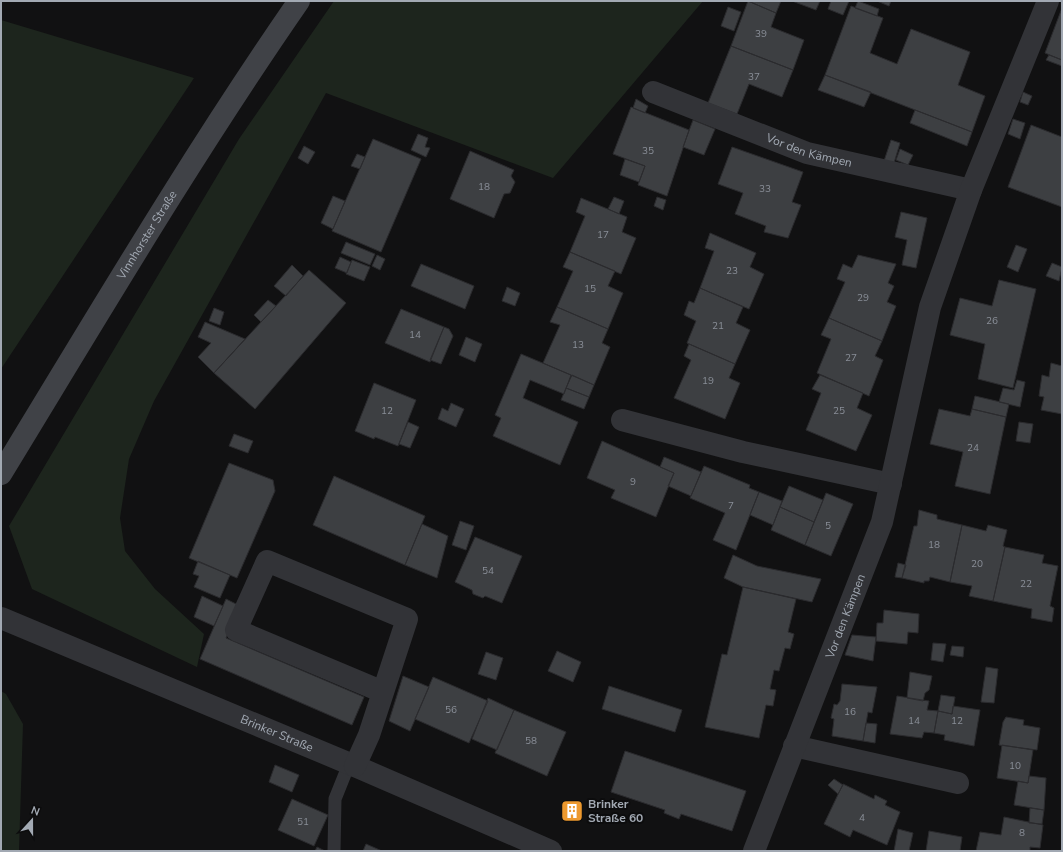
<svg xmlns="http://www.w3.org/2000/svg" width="1063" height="852" font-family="'Nunito Sans',sans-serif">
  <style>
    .green { fill: #1d251d }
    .building { fill: #3d3f42; stroke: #2b2b2e }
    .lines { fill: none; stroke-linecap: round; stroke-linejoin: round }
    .lane { stroke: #323337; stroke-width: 13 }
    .street { stroke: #323337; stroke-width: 22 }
    .secondary { stroke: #404247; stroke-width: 22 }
    .labels { text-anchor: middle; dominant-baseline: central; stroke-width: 4; stroke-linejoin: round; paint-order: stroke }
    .number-label { font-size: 10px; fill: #898e97 }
    .street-label { font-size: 12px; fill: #a2a9b3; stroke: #0c0c0d }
    .poi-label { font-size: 12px; font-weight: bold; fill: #a2a9b3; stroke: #0c0c0d; text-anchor: start }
  </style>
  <rect width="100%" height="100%" fill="#111112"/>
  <path class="green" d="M334,1H703L553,178L326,93L154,401L129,459L120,518L125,551L155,589L204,634L197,667L32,589L9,526L239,139Z
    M1,20L194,78L1,369Z
    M1,691L6,694L23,724L19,851H1Z"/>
  <path class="building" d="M748,1H781L776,13Z
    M748,1L776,13L771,27L804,40L793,70L731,46Z
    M792,1H820L816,10Z
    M831,1H849L843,15L828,9Z
    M858,1L879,9L877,16L855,8Z
    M877,1H891L889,6Z
    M851,6L883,18L870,53L892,62L897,64L911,29L970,52L958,85L985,96L972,132L825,75Z
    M728,7L741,12L734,31L721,26Z
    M1062,8V60L1045,53Z
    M731,46L793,70L782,97L749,84L737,114L708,103Z
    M1049,55L1062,60V66L1046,60Z
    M825,75L871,92L864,107L818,90Z
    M1023,92L1032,96L1028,105L1020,102Z
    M636,99L648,106L645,113L633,108Z
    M631,107L689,130L667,196L638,185L645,166L613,154Z
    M915,110L972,132L967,146L910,123Z
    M1013,119L1025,123L1020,139L1008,134Z
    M693,120L715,129L704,155L683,147Z
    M1031,125L1062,137V207L1008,187Z
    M418,134L428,138L425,147L430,148L426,157L411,150Z
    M373,139L421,159L381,252L332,231Z
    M891,140L900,143L894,163L884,161Z
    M304,146L315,152L308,164L298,158Z
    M732,147L803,172L792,202L801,205L788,238L764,232L766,226L735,214L743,193L718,184Z
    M900,149L913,155L908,165L896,160Z
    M470,151L514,170L511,176L515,182L510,193L504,194L494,218L450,199Z
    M357,154L365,157L360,169L351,166Z
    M625,159L645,166L639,182L620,175Z
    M333,196L345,201L333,229L321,223Z
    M614,197L624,201L619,214L608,209Z
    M657,197L666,200L663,210L654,206Z
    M581,198L627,217L622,232L636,238L621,274L570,252L585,216L576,212Z
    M901,212L927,218L916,268L902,265L907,240L895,237Z
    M710,233L756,253L750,267L764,274L749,309L700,288L714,251L705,248Z
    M346,242L375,254L370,265L341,253Z
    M1016,245L1027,249L1018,272L1007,267Z
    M570,252L615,271L608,286L623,293L608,329L557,307L573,271L563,267Z
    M377,255L385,259L380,270L372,266Z
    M858,255L896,264L888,283L894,286L887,302L896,306L882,341L829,318L845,282L837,279L843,264L852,268Z
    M340,257L351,262L347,273L335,268Z
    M352,260L370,267L364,281L346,274Z
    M1052,263L1062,267L1059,281L1046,276Z
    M421,264L474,286L465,309L411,286Z
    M292,265L303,276L286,296L274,286Z
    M309,270L346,303L255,409L214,373Z
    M999,280L1036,289L1013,388L978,379L985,344L950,335L960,298L992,306Z
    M507,287L520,293L515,306L502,301Z
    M700,288L743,307L736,323L750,330L735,364L687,343L696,321L684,315L689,301L694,303Z
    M268,300L276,306L261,322L254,315Z
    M557,307L608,329L602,343L610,347L594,385L543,363L560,325L550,322Z
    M214,308L224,312L220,325L209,321Z
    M401,309L444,327L430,362L385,343Z
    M829,318L882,341L875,356L883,360L869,396L817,373L831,339L821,335Z
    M205,322L245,339L214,373L198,357L211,343L198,337Z
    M444,327L449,329L453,336L441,364L430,360Z
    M466,337L482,344L475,362L459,355Z
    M689,344L735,364L729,378L740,383L725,419L674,398L691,360L684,356Z
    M521,354L571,375L564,394L530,380L523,398L578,422L560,465L493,436L501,418L495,415Z
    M1051,363L1062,366V414L1041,410L1044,397L1039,396L1042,375L1049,377Z
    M572,375L594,385L589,397L566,388Z
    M820,375L863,393L857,408L872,415L856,451L806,430L821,393L812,389Z
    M1017,380L1025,382L1020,407L999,402L1003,388L1014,390Z
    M374,383L416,400L398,446L375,437L374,439L355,431Z
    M566,388L589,397L584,409L561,400Z
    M975,396L1009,404L1006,417L972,409Z
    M451,403L464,409L456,427L438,419L442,408L448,411Z
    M939,409L970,416L972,409L1006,417L990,494L955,486L963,452L930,444Z
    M408,422L419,427L410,448L399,444Z
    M1019,422L1033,424L1030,443L1016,441Z
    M234,434L253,441L248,453L229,446Z
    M602,441L674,473L656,517L611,498L615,490L587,478Z
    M664,457L701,472L691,496L668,486L674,473L660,467Z
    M229,463L273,480L275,491L237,578L189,558Z
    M704,466L750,485L749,488L759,492L736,550L713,540L725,513L690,498Z
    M334,476L425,516L405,565L313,525Z
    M789,486L823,500L814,522L780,507Z
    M759,492L782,501L773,525L750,515Z
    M826,493L853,504L831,556L805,545Z
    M780,507L814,522L805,545L771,530Z
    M919,510L937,515V519L962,525L950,582L930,577L929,581H924V583L902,578L914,526H917Z
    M460,521L474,526L466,550L452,545Z
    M422,524L448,536L437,578L405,565Z
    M962,525L986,531L988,525L1007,530L1003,546L1005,547L993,601L969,596L972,586L950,582Z
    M475,537L522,556L502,603L485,596L483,598L473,594L472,590L455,582Z
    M1005,547L1044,555L1042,563L1058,566L1050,606L1054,608L1052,622L1031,618L1032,609L993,601Z
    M733,555L757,566L821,579L812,602L743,587L724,578Z
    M198,561L230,575L220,598L194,587L199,576L193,574Z
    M898,563L906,565L902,578L895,577Z
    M743,587L796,599L788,632L794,634L790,649L785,648L779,671L774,670L770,689L776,690L773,706L766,705L759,738L705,727L722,654L727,655Z
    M202,596L223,606L214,626L194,617Z
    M226,599L240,606L226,638L364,697L352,725L200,659Z
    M884,610L919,614L918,633L908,632L907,644L876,641L877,623H883Z
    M852,635L876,637L873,661L845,655Z
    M933,643L946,644L943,662L931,660Z
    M952,646L964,647L963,657L950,655Z
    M557,651L581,662L573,682L548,671Z
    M486,652L503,658L496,680L478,674Z
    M986,667L998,669L994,703L981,702Z
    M910,672L932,676L929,690L925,693L923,701L907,698Z
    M403,676L429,687L410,731L389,721Z
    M433,677L488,701L469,743L415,719Z
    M842,684L877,687L872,713L868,712L863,741L832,736L834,719L831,718L834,704L837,705L840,701Z
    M609,686L682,710L675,732L602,709Z
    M941,695L955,697L952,714L938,711Z
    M897,696L929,701L927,710L938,711L934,733L924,732L922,738L890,734Z
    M488,698L514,710L497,750L472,739Z
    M953,706L980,710L974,746L944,740L945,735L934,733L938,711L952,714Z
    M514,710L566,732L547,776L495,753Z
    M1006,717L1024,720L1023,725L1040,728L1037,750L999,745L1003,722Z
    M866,723L877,724L875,743L863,741Z
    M1002,745L1033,750L1028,783L997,778Z
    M625,751L746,791L732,831L681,814L679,819L664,813L665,810L611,792Z
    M275,765L299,775L292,792L269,782Z
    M1029,776L1046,778L1044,810L1014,805L1018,781L1028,783Z
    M834,779L843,785L838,794L828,785Z
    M843,784L874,799L875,795L887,801L885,805L900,812L887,845L853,830L850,837L824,824Z
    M292,799L328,815L314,846L278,830Z
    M567,804L580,808L577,817L564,814Z
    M1030,808L1044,810L1042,824L1029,823Z
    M1004,817L1043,825L1040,848L1030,847V851H976L980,832L1001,835Z
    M898,829L913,833L909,851H894Z
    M929,831L962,837L960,851H926Z
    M366,844L382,851H363Z
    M317,847L325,851H315Z"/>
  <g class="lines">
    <path class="lane" d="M334,851L335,799L349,764"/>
    <g class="street">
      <path id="s1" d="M653,92L807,153L971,190"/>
      <path d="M622,420L743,452L891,484"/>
      <path id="s2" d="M1,618L355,766L551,851"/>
      <path d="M794,746L958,783"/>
      <path d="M355,766L369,735L407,619L267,561L236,630L383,692"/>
      <path id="s3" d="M754,851L882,522L930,307L971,190L1048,1"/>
    </g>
    <path class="secondary" id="s4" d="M1,474C98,315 193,154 299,1"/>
  </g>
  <defs>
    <g id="building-square" transform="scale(1.15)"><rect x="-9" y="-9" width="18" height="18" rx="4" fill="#ed992e" stroke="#0c0c0d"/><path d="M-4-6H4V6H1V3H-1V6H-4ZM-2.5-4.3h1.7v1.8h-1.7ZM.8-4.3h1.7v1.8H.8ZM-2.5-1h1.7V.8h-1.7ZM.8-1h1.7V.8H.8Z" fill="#fff"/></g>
  </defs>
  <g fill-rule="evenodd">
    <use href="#building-square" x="572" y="811"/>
  </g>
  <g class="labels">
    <g class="number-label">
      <text x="761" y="34">39</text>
      <text x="754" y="77">37</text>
      <text x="648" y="151">35</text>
      <text x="484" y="187">18</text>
      <text x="765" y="189">33</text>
      <text x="603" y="235">17</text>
      <text x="732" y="271">23</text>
      <text x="590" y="289">15</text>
      <text x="863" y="298">29</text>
      <text x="992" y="321">26</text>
      <text x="718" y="326">21</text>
      <text x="415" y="335">14</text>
      <text x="578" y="345">13</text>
      <text x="851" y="358">27</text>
      <text x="708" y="381">19</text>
      <text x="387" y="411">12</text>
      <text x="839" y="411">25</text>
      <text x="973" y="448">24</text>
      <text x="633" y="482">9</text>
      <text x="731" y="506">7</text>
      <text x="828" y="526">5</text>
      <text x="934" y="545">18</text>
      <text x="977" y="564">20</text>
      <text x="488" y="571">54</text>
      <text x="1026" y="584">22</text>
      <text x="451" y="710">56</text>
      <text x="850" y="712">16</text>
      <text x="914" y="721">14</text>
      <text x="957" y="721">12</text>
      <text x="531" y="741">58</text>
      <text x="1015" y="766">10</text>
      <text x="862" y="818">4</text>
      <text x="303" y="822">51</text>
      <text x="1022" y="833">8</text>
    </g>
    <g class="street-label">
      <text stroke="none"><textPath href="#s1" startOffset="167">Vor den Kämpen</textPath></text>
      <text stroke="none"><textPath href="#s4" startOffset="280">Vinnhorster Straße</textPath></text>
      <text stroke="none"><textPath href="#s3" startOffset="252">Vor den Kämpen</textPath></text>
      <text stroke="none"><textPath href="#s2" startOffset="299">Brinker Straße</textPath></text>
    </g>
    <g class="poi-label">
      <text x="588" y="804">Brinker<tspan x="588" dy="14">Straße 60</tspan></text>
    </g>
  </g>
  <rect width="1063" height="852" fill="none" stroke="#a2a9b3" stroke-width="4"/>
  <g transform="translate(32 820) rotate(21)" stroke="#0c0c0d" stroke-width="3" paint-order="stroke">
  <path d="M0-3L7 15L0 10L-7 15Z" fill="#a2a9b3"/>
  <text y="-6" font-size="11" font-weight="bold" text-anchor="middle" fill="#a2a9b3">N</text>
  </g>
</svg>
